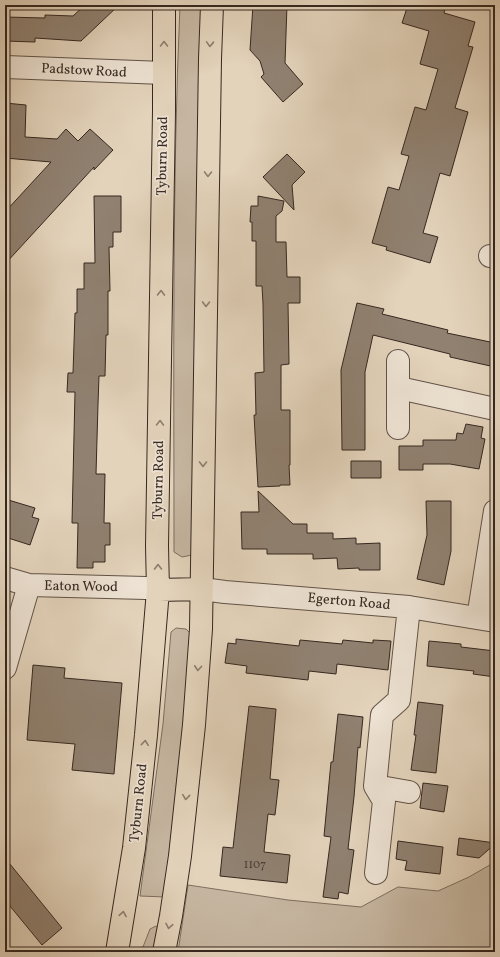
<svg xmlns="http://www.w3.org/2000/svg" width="500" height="957" font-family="Vollkorn,serif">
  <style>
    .green { fill: #c6b6a1; stroke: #7e6f60 }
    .building { fill: #908171; stroke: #362820 }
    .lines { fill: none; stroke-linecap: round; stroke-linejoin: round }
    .minor-casing { stroke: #615347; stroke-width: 24 }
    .major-casing { stroke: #362820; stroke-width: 24 }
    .minor { stroke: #ede2d3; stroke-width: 22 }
    .major { stroke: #e3d3bb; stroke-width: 22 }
    .oneway { stroke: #8c7e6e }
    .labels { text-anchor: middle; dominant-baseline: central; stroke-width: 3.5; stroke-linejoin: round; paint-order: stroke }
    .number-label { font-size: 12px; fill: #4c3e34 }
    .street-label { font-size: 14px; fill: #362820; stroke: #ede2d3 }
  </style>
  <rect width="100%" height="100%" fill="#e3d3bb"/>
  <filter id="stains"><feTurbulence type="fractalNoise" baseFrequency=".005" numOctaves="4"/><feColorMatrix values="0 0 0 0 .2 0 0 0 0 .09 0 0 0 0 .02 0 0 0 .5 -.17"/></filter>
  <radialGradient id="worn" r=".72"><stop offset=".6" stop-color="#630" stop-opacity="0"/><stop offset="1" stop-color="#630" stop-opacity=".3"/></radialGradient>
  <path class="green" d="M180,5H204L192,555L182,557L174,552C174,370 172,187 180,5Z
    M176,628L186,629L193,636L165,897L140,896L163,724L171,632Z
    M495,862V952H178L188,885L288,900L361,907L398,887L438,891L469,877Z
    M156,926L160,929L155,952H128L129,950L143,947L150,929Z"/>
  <path class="building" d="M85,5H119L81,41L35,38V42L5,41V17L45,18V15L73,16Z
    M253,5H287L285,63L303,84L283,102L261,77L264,74L260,61L250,50Z
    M408,5H446L444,13L475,22L468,46L473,47L455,108L468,112L450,176L440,173L423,233L438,237L430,263L386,250L387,247L372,243L388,187L399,190L409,156L401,154L415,107L426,110L438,69L420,64L429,31L402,23Z
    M5,103L26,105L25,137L57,139L66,129L78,141L90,129L113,150L94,170V167L5,264V212L51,162L5,158Z
    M287,154L305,172L292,185L294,210L263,177Z
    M94,196H121V232H113V247H109L110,291H108V335H106L105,376H99L98,404L96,474H105L104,523H110V545H105V562H93V568H77L78,523H72L75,392H67L68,373H73L75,313H77V289H84V263H95Z
    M258,196L284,201L282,211L276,216V242H286L287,277H300V303H288L289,364L281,365V410H290V465H289L290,485H280V486L258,487L254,415H256L255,373L264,372L263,304L262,286H256V241H252V222H250L251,206H258Z
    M357,303L384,309L382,314L448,330L447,333L495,343V367L450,357V354L373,335L365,372V450H342L341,370Z
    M466,424L483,427L481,438L485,439L479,469L450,464H423V470H399V446H423V440H456L457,433L463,434Z
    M351,461H381V478H351Z
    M258,491L293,524H307V533H333V539L356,538V544L380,543V570H359V568L338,569L337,558L313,559V554H267V549H242L241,512H259Z
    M5,499L35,508L32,517L39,519L30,545L5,537Z
    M426,501H451V551L444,585L417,579L427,535Z
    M236,639L299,646L300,640L342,644L343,640L373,643V640L391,641L388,670L337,664L336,674L309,671L308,680L246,673L247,666L225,663L228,643L236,644Z
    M429,641L461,644V647L495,651V677L473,674L474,671L427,666Z
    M33,665L65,668L64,678L122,683L114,774L72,770L75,744L27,740Z
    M418,702L443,705L436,773L411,770L416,735H414Z
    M249,706L276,709L270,779L279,780L275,815L268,814L264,852L290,855L287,883L220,876L223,847L233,848Z
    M338,714L363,717L360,748L358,747L354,797L348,849L354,850L348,894L339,892L338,899L323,897L331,837L324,836L331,762H333Z
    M423,783L448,786L444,812L420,808Z
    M459,838L495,843V844L479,858L457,855Z
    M398,841L443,847L440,874L405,870L407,861L396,859Z
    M5,858L62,928L42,945L5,900Z"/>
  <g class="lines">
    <g class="minor-casing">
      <path id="minor" d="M5,67L164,73
        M490,256L495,257
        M398,361V428
        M399,388L495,409
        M5,578L29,585L146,588L158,590
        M202,589L225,592L409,607L495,621
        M409,607L399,700L382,715L375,786L409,792
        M478,618L495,511
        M5,668L29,585
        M375,786L384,801L376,873"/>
    </g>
    <g class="major-casing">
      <path id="major" d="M158,590L202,589
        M117,952L134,848L146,735L158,590L157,546L164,111V5
        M164,952L171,916L180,856L194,725L201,629L210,59L212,5"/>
    </g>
    <use href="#minor" class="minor"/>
    <use href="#major" class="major"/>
  </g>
  <defs><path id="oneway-chevron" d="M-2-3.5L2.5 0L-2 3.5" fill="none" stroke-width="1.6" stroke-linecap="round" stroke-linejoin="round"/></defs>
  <g class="oneway">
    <use href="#oneway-chevron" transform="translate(164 44) rotate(-90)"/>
    <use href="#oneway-chevron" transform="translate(210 44) rotate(92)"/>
    <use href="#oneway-chevron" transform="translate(208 174) rotate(91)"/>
    <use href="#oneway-chevron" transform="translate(161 293) rotate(-89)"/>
    <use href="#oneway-chevron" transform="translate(206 304) rotate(91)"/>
    <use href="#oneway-chevron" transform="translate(160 423) rotate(-89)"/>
    <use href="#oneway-chevron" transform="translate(203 464) rotate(90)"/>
    <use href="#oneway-chevron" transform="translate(158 567) rotate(-91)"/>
    <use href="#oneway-chevron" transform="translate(198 668) rotate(94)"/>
    <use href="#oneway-chevron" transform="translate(145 743) rotate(-84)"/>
    <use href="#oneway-chevron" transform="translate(186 797) rotate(96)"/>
    <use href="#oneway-chevron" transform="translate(123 914) rotate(-81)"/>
    <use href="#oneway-chevron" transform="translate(169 926) rotate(101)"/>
  </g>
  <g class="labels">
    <g class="number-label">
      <text x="255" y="865">1107</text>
    </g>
    <g class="street-label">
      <text transform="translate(84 71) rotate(3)">Padstow Road</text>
      <text transform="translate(163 156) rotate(-89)">Tyburn Road</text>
      <text transform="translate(159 480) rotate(-89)">Tyburn Road</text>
      <text transform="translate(81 587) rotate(1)">Eaton Wood</text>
      <text transform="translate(349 602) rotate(5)">Egerton Road</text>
      <text transform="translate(139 803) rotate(-84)">Tyburn Road</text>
    </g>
  </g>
  <rect width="500" height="957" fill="none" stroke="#e3d3bb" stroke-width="20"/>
  <rect x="6" y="6" width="488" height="945" fill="none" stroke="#362820" stroke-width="2"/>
  <rect x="10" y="10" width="480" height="937" fill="none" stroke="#362820"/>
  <rect width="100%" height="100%" filter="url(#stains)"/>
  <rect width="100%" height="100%" fill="url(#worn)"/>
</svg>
